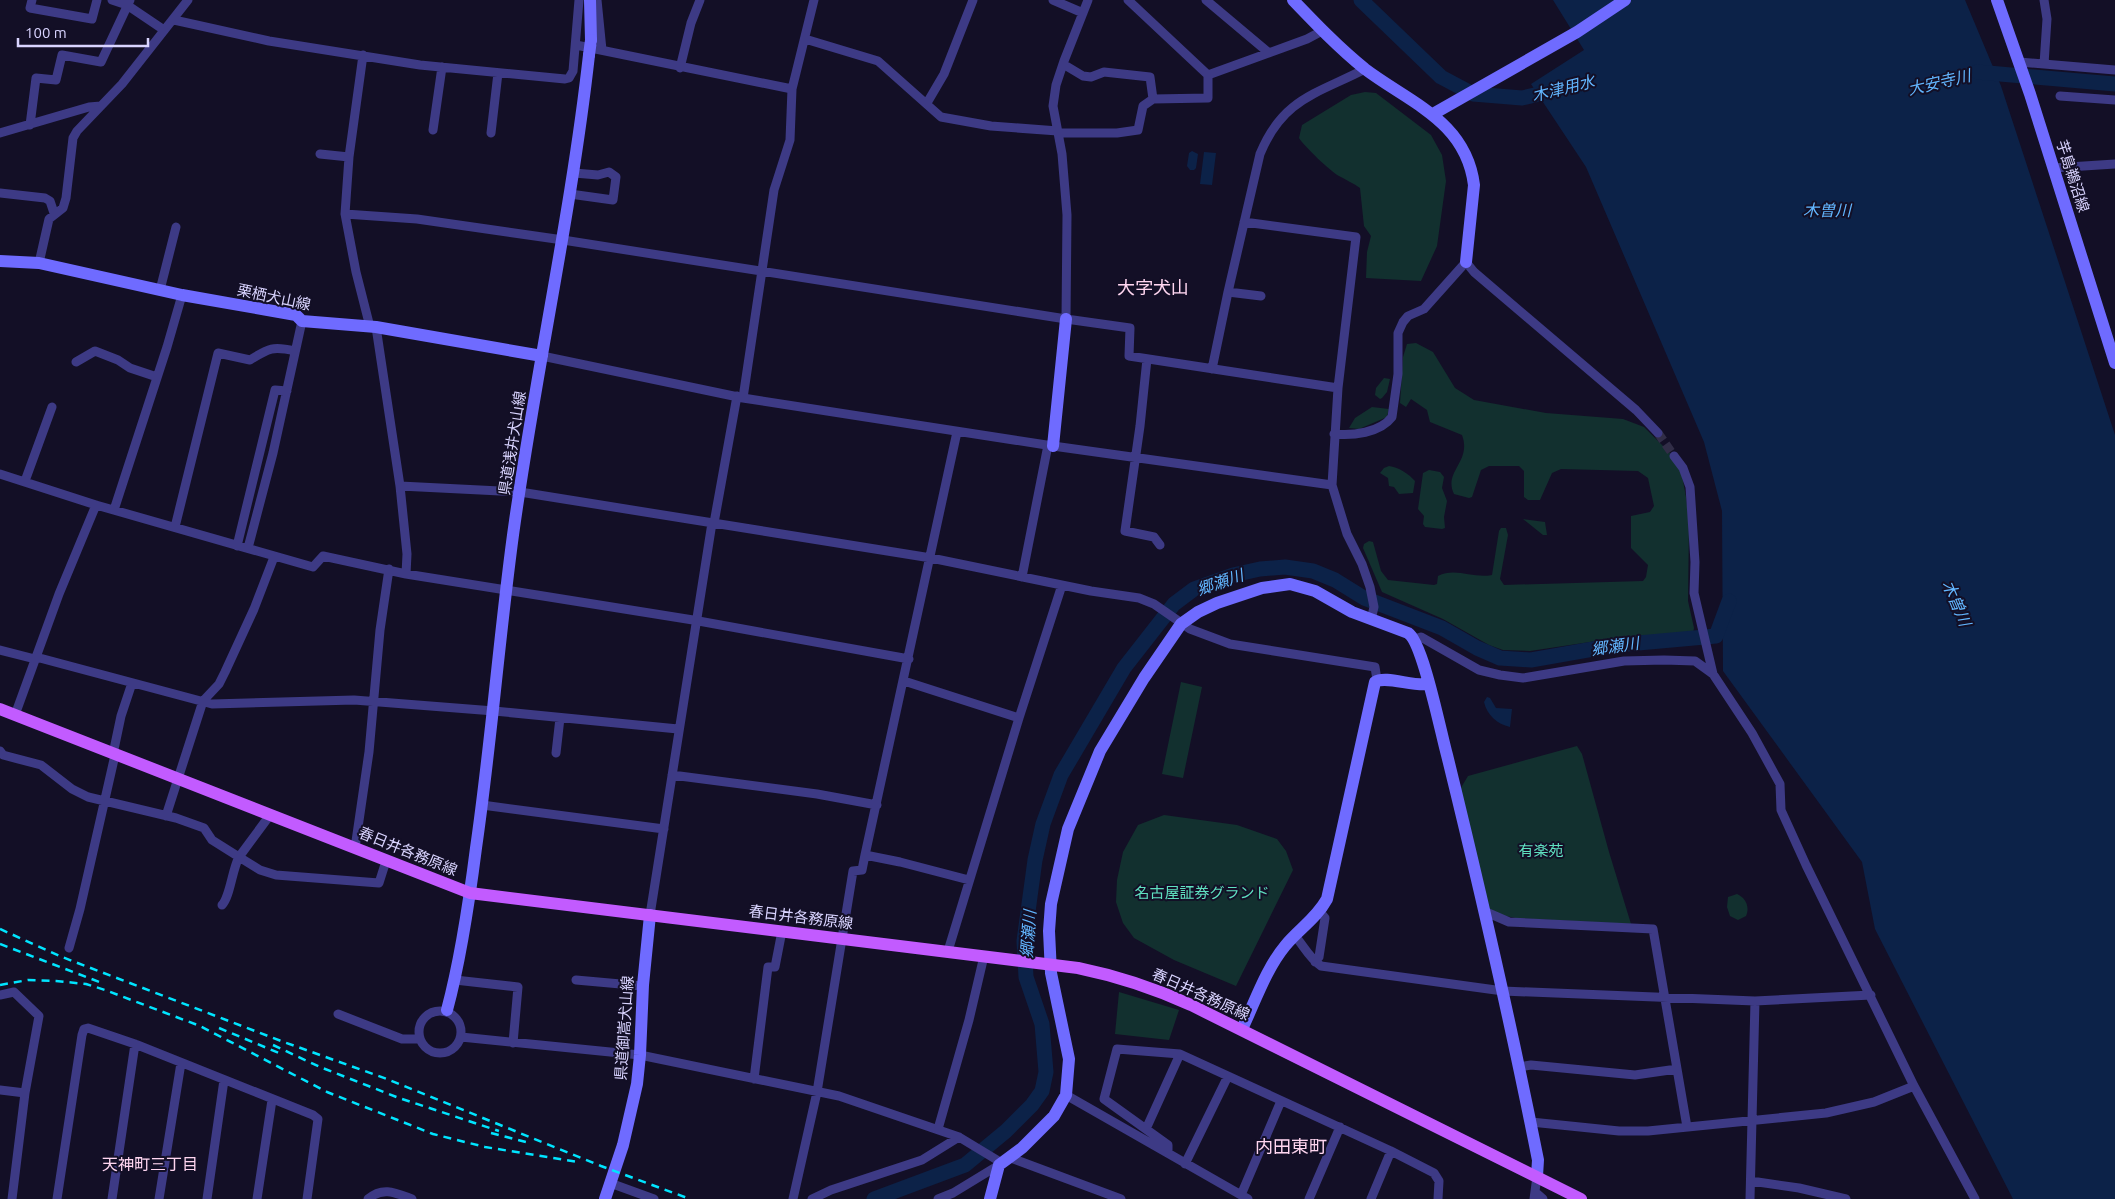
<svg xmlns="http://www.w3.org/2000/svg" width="2115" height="1199" font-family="Ubuntu,'Noto Sans JP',sans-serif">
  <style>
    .green { fill: #12302f }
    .water { fill: #0c2248 }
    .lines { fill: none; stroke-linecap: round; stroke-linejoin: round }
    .river { stroke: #0c2248; stroke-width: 15 }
    .street-tunnel { stroke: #312d47; stroke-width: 9; stroke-dasharray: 9 4.5; stroke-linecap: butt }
    .street { stroke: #3d3a85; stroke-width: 9 }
    .secondary { stroke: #6f6bff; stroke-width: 12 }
    .primary { stroke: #c25bff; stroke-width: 12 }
    .rail { stroke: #00e5ff; stroke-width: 2.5; stroke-dasharray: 8 6; stroke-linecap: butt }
    .secondary-bridge { stroke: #6f6bff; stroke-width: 12 }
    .labels { text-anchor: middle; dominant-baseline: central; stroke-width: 4; stroke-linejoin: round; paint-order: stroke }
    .street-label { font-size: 15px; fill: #d9d4ff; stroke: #130f26 }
    .park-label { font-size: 15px; fill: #5fe0c0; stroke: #130f26 }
    .water-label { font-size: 16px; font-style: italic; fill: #62b6ff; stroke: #130f26 }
    .neighbourhood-label { font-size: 16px; fill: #ffd6f0; stroke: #130f26 }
    .quarter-label { font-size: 18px; fill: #ffd6f0; stroke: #130f26 }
  </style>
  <rect width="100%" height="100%" fill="#130f26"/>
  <path class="green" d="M1365,92L1376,93L1431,135L1442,155L1446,181L1437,246L1421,281L1366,278L1367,252L1371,236L1364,226L1360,188C1353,183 1346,180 1339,176C1331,172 1303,145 1299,138L1302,125L1351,95Z
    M1416,343L1433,352L1455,388L1474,400L1546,413L1623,419L1644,427L1670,453L1681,470L1686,497L1689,523L1688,601L1694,628L1693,633L1630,636L1530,651L1503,650L1489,645L1443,619L1382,592L1363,548L1364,544L1369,541L1373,542L1381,571L1388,580L1434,585L1437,584L1438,576C1456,567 1473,579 1492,575L1499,531L1501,528H1506L1508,535L1500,579L1504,585L1643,581L1646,577L1648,565L1631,548V516L1650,512L1654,506L1648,478L1638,471L1561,469L1552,473L1540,500H1528L1524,497V471L1519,466H1489L1481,470L1472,497L1469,498L1454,494C1443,471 1472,462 1462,435L1430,422L1427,410L1411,399L1406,407L1400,403L1403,357L1407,344Z
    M1384,378L1390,379L1387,392L1382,398L1380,399L1375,395L1376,388Z
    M1372,407L1389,409L1387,417L1359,429L1349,428L1355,418Z
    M1389,466C1398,467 1409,474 1415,481L1413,493L1399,494L1394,487L1389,486L1388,478L1380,473L1384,468Z
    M1429,470L1440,472L1444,477L1442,488L1447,501L1444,517L1445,528L1442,529L1425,527L1423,524L1424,516L1418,509L1423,473Z
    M1523,519L1545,522L1547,535H1543Z
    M1181,682L1202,687L1183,778L1162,774Z
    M1577,746L1582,754L1609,852L1631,924L1516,918L1500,915L1488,908L1459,791L1468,776Z
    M1164,815L1237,825L1277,839L1286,851L1293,870L1236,986L1174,960L1134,938L1123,923L1116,902L1117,880L1123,852L1138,825Z
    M1737,894C1746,898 1750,907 1746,916L1738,920L1730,916L1727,907L1728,897Z
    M1119,992L1179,1010L1169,1040L1115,1034Z"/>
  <path class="water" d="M1553,0H1965L2001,86L2115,435V1199H2013L1875,929L1862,862L1723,671L1722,511L1704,442L1586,167L1531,84L1584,50Z
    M1192,151L1198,154L1196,168L1194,170H1190L1187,166L1189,153Z
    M1204,152L1216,153L1212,185L1200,184Z
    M1487,697L1490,698L1496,708L1512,709L1510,727C1497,724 1487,715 1484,702Z"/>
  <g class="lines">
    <path class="river" d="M1361,0L1441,77L1473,94L1522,98L1557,90
      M1977,72L2115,84
      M874,1199L965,1165L1006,1131L1032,1105L1042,1091L1046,1072L1042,1024L1026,977L1024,941L1035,860L1043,824L1061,775L1124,668L1174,604L1194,589L1233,575L1260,569L1285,567L1313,571L1335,580L1364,598L1442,628L1477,648L1500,658L1531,660L1616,645L1716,636L1729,601"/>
    <path class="street-tunnel" d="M1658,433L1674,456"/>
    <path class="street" d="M32,0L30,8L92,19L97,0
      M112,0L127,5L164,30
      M597,0L602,50
      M1053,0L1083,13
      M1128,0L1208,75L1307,39L1322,31
      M1206,0L1269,53
      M2044,0L2047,19L2044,64
      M174,20L269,41L420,65L565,79L569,78L573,71L579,0
      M805,39L878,61L941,117L991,126L1058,131
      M576,45L792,89
      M363,55L349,157L345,214L356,272L370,327
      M2019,62L2115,70
      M1063,64L1083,76L1091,77L1104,72L1150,77L1153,99
      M680,68L691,23L700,0
      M2060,96L2115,100
      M927,103L944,74L973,0
      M30,125L36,78L56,80L62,55L101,62L130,0
      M433,130L442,67
      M0,133L89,107L101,106
      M491,133L498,73
      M1059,133H1117L1138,130L1143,106L1153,99L1208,98V75
      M320,154L349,157
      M2053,168L2115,164
      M0,193L45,198L50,201L54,213
      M570,194L613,200L616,177L609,172L598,175L574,173
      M345,214L417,219L563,240L1066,319L1130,328L1129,356L1338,388
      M1244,222L1356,237L1338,388L1332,485L1347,534L1362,564L1370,587L1374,607L1371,620
      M39,263L49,219L63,208L66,198L73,138L77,131L122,84L188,0
      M160,290L176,227
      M1228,292L1261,296
      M1066,319L1067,215L1062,154L1053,106L1056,85L1064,61L1088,0
      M376,327L400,486L407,554L406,574
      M542,356L743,398L1053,446L1332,485
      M1147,359L1140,426L1125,531L1154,537L1160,545
      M76,362L95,351L118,360L130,368L157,377
      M1212,369L1228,292L1260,154C1283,98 1317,94 1365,69
      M743,398L774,190L790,140L792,89L814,0
      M1334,434C1352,436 1380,433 1392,417L1398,374V333L1403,322L1408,316L1424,309L1466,262L1474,272L1636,410L1658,433
      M1674,456L1683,468L1690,487L1695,562L1694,593L1713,674L1752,733L1780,784L1781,810L1806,865L1914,1086L1975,1199
      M0,474L96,505L313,567L323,556L406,574L693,620L909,659
      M25,481L52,407
      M400,486L520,492L931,558L1091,591L1139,598L1154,604L1190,629L1230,644L1375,667L1377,680
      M114,510L167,347L182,295
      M714,523L737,396
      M175,527L218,353L250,360C269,348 273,346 295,351
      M237,546L275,390L287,391
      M248,548L273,453L302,321
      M1022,577L1048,445
      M1415,639L1421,637L1479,670L1500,675L1523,678L1624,661L1664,660L1695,661L1713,674
      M0,650L35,659
      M36,657L212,704L354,700L494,711L678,729
      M904,681L1019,718
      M15,715L59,594L96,505
      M0,751L3,755L41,765L72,789L88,797L176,818L204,828L212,840L239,857C232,870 230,897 222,905
      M556,753L560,718
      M113,754L121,716L132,683
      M672,775L817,794L877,805
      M482,805L664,829
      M270,815L239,857L260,870L276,875L379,883L386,861
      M166,816L203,701L219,684L225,672L254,609L274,557
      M355,848L369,752L380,630L389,569
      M865,855L900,862L969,880
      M1486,912L1509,922L1653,929L1687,1127
      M650,915L712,523
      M1295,936C1304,946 1309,958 1321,966L1503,991L1755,1001L1871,995
      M69,948L80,909L115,755
      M948,951L1019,718L1062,585
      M1315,962L1319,957L1325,918L1320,912
      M455,980L518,987L513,1043
      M576,980L643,986
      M0,995L14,992L39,1016L25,1093L12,1199
      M419 1032a21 21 0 1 1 42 0a21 21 0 1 1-42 0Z
      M338,1014L402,1039H420
      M461,1037L640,1055L839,1096L959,1137L997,1160L999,1165L953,1193L938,1199
      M1519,1067L1531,1065L1635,1075L1677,1069
      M754,1079L768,967H775L782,931
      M0,1090L25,1093
      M1066,1095L1248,1199
      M1531,1122L1619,1131H1648L1826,1113L1874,1102L1914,1086
      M938,1129L969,1020L984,956
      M1146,1129L1180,1054
      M1168,1153V1145L1104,1099L1117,1049L1180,1054L1391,1151L1434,1173L1439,1181L1438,1199
      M1011,1158L1121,1199
      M1185,1164L1228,1076
      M1751,1181L1799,1188L1846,1199
      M610,1183L654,1199
      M1535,1192L1543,1199
      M1241,1195L1281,1101
      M57,1199L82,1035L84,1029L88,1028L135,1044L313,1115L318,1119L307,1199
      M112,1199L135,1044
      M159,1199L181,1063
      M207,1199L224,1080
      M257,1199L272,1100
      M368,1199C383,1186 396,1193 412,1199
      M793,1199L817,1092L853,871L862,870L865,855L957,432
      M812,1199L831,1190L922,1160L959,1137
      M1309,1199L1340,1127
      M1371,1199L1391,1151
      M1534,1199L1537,1176
      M1750,1199L1755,1001"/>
    <path class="secondary" d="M590,0L591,40
      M1293,0C1316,24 1339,48 1365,69C1410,103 1466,121 1474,185L1466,262
      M1997,0L2030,94L2115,363
      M1433,114L1577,32L1625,0
      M0,261L39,263L182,295L296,315L302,321L376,327L542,356
      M1053,446L1066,319
      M447,1010C461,958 469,903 476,848C491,744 499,639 513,535C535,374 571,216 589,55
      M1242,1029C1255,1002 1266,969 1285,946C1299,929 1316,919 1327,899L1375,682C1386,675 1413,687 1429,684
      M605,1199L623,1145L637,1084L640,1055L643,985L650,915
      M990,1199L999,1165L1022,1148L1054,1116L1066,1095L1069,1059L1051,973L1049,931L1051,904L1068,829L1100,751L1144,678L1181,624L1198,612L1217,603L1262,588L1290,584L1315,591L1352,612L1408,633C1423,642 1441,734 1447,755C1480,889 1511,1024 1538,1160L1537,1176"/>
    <path class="primary" d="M0,709L470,893L1078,968C1117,976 1154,988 1191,1005L1581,1199"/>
    <path class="rail" d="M0,929L62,957L281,1041L387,1079L601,1166L690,1199
      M0,944L102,983
      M0,985L28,980L56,981L86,984L105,990L200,1026L327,1092L433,1134L485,1147L578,1162
      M219,1028L279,1053
      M273,1045L320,1067L399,1098L499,1131
      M491,1133L530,1143"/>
    <path class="secondary-bridge" d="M589,55L591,40"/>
  </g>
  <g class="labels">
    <g class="street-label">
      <text transform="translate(2073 176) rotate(72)">芋島鵜沼線</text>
      <text transform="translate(274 297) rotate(12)">栗栖犬山線</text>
      <text transform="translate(512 443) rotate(-81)">県道浅井犬山線</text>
      <text transform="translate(408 851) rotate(22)">春日井各務原線</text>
      <text transform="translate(801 917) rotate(7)">春日井各務原線</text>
      <text transform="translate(1201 994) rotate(24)">春日井各務原線</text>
      <text transform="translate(624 1028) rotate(-86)">県道御嵩犬山線</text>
    </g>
    <g class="park-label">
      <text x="1541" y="850">有楽苑</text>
      <text x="1202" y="892">名古屋証券グランド</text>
    </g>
    <g class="water-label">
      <text transform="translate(1939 82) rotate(-13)">大安寺川</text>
      <text transform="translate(1563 88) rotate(-14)">木津用水</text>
      <text x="1827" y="210">木曽川</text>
      <text transform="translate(1220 582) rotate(-19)">郷瀬川</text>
      <text transform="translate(1957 603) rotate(67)">木曽川</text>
      <text transform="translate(1615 646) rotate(-8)">郷瀬川</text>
      <text transform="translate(1028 934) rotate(-86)">郷瀬川</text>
    </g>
    <g class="neighbourhood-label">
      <text x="150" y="1164">天神町三丁目</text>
    </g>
    <g class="quarter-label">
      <text x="1153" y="287">大字犬山</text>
      <text x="1291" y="1146">内田東町</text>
    </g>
  </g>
  <path d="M18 38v8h130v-8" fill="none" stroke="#d9d4ff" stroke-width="2.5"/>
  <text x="25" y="38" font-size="15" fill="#d9d4ff" stroke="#130f26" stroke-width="4" paint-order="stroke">100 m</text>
</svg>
